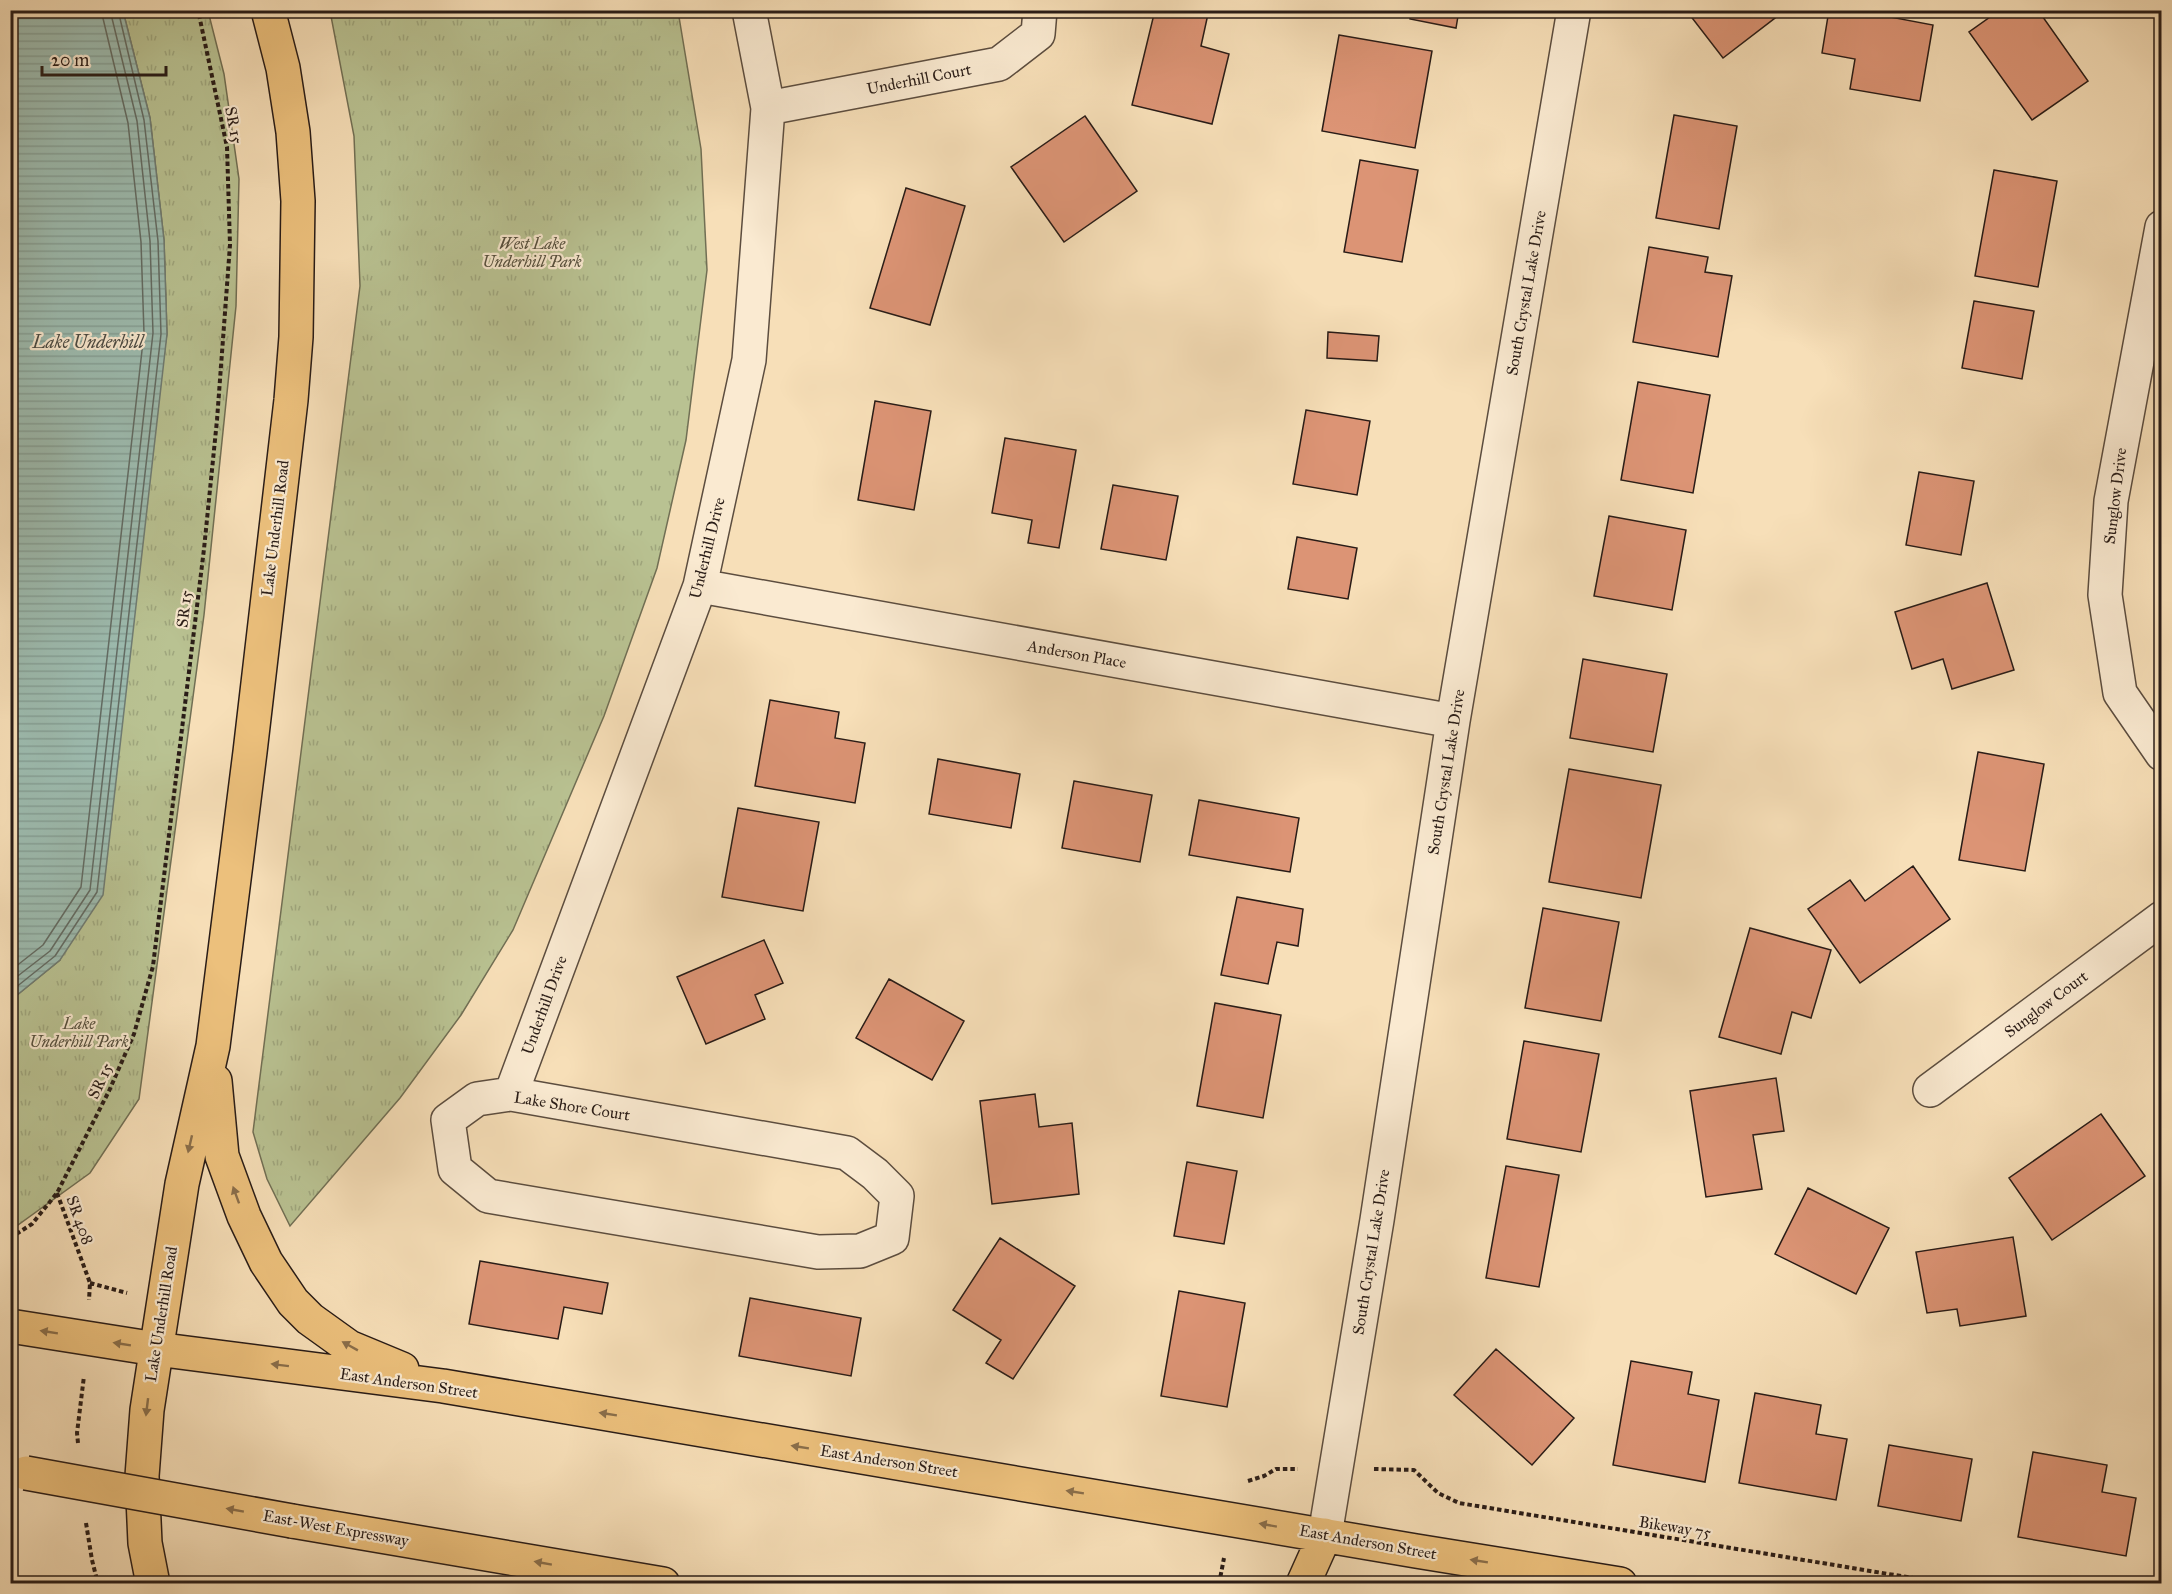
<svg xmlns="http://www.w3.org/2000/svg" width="2172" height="1594" font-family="'IM FELL Great Primer',serif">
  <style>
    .grass { fill: url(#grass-tufts); stroke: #716f54; stroke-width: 1.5 }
    .water { fill: url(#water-rules); stroke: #6f7c73; stroke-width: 1.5 }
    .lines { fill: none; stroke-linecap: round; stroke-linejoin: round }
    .shore { stroke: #636c64; stroke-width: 1.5 }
    .building { fill: #dc9475; stroke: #291c17; stroke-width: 1.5 }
    .minor-casing { stroke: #5c4d3f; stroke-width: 36 }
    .major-casing { stroke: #291c17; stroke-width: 36 }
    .highway-casing { stroke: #291c17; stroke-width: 36 }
    .path { stroke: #291c17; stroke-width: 4; stroke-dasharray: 4.5 3; stroke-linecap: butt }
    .minor { stroke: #faead1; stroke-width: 33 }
    .major { stroke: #ecc07c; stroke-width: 33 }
    .highway { stroke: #ecc07c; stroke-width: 33 }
    .highway-bridge-casing { stroke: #291c17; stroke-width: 36; stroke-linecap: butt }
    .highway-bridge { stroke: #ecc07c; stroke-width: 33 }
    .oneway { fill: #8a6e4a }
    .labels { text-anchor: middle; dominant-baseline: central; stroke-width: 4.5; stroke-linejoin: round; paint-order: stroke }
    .street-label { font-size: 16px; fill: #291c17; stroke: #faead1 }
    .park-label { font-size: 16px; font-style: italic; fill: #544e3c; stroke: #faead1 }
    .water-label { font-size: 18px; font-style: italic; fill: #4c4c45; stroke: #faead1 }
  </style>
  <defs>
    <pattern id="grass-tufts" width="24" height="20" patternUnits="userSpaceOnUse" patternTransform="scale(1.5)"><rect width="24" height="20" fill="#b9c292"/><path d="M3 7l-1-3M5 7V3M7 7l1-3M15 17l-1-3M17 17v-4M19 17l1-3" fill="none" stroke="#9fa67d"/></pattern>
    <pattern id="water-rules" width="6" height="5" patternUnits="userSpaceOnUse" patternTransform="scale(1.5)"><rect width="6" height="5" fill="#9dbcb0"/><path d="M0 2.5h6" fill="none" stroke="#87a197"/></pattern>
  </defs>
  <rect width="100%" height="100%" fill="#f7dfb8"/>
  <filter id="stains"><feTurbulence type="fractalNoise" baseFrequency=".00333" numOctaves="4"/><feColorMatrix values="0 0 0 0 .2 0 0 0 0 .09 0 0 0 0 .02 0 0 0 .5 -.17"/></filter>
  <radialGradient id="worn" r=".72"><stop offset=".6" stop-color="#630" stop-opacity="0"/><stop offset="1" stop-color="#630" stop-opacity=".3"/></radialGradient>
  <path class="grass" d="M123,11H208L224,74L239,179L236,306L204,615L139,1099L90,1173L11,1230V1000L60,960L167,334L164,240L150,118Z
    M330,11H678L701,149L707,270L686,440L657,568L604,716L513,930L461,1015L400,1098L290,1226L267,1179L253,1132L360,286L354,136Z"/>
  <path class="water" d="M11,10L123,11L150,118L164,240L167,334L103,895L60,960L11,1000Z"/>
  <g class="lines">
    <path class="shore" d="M10,971L43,945L81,887L144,333L141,242L128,123L101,10
      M10,982L50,951L90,890L153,333L150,241L137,121L110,10
      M10,992L55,956L97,892L161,334L158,241L144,120L118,10"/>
  </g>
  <path class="building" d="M1155,10H1193L1208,14L1201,46L1229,54L1212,124L1132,105Z
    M1411,10H1459L1456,28L1410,19Z
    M1686,10H1781L1783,12L1723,58Z
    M1829,10H1891L1890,17L1933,25L1920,101L1850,89L1855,59L1822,53Z
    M2000,10H2038L2088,81L2032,120L1969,32Z
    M1339,35L1432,51L1415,148L1322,131Z
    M1674,115L1737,126L1719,229L1656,218Z
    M1085,116L1137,191L1064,242L1011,167Z
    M1360,160L1418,170L1402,262L1344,252Z
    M1994,170L2057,181L2038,287L1975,276Z
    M906,188L965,206L930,325L870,308Z
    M1649,247L1708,257L1705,272L1732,276L1718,357L1633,342Z
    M1974,301L2034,311L2022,379L1962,368Z
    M1328,332L1379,336L1377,361L1327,358Z
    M1638,382L1710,395L1693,493L1621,480Z
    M875,401L931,411L914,510L858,500Z
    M1306,410L1370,421L1357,495L1293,484Z
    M1005,438L1076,450L1059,548L1028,543L1032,520L992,513Z
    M1919,472L1974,481L1961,555L1906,545Z
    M1113,485L1178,496L1166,560L1101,549Z
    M1609,516L1686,530L1672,610L1594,596Z
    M1297,537L1357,548L1348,599L1288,589Z
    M1987,583L2014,670L1952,689L1943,659L1912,669L1895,612Z
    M1583,659L1667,674L1653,752L1570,738Z
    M770,700L839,712L835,738L865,743L855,803L755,786Z
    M1978,752L2044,764L2025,871L1959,860Z
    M938,759L1020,774L1011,828L929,814Z
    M1569,769L1661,785L1641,898L1549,882Z
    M1074,781L1152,795L1140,862L1062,848Z
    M1199,800L1299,818L1290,872L1189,855Z
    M738,808L819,822L803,911L722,897Z
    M1913,866L1950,919L1860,983L1808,909L1850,880L1865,901Z
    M1237,897L1303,909L1298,946L1277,942L1268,984L1221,975Z
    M1543,908L1619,922L1601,1021L1525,1008Z
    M1750,928L1831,950L1811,1018L1792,1012L1781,1054L1719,1037Z
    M764,940L783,983L755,995L765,1019L706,1044L677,977Z
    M889,979L964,1021L932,1080L856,1038Z
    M1215,1003L1281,1015L1263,1118L1197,1106Z
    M1524,1041L1599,1054L1581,1152L1507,1139Z
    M1776,1078L1784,1131L1753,1135L1762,1189L1706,1197L1690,1091Z
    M1035,1094L1039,1127L1072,1123L1079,1194L992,1204L980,1101Z
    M2101,1114L2145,1176L2052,1240L2009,1178Z
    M1187,1162L1237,1171L1224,1244L1174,1236Z
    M1506,1166L1559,1175L1539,1287L1486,1278Z
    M1808,1188L1889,1228L1856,1294L1775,1254Z
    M2013,1237L2026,1316L1960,1326L1957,1309L1927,1313L1916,1252Z
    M1000,1238L1075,1286L1013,1379L986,1363L1001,1340L953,1310Z
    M480,1261L608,1283L602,1314L564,1307L558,1339L469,1324Z
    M1179,1291L1245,1303L1227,1407L1161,1396Z
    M750,1298L861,1318L851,1376L739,1356Z
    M1496,1349L1574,1418L1532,1465L1454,1395Z
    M1631,1361L1692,1372L1688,1394L1719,1400L1705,1482L1613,1465Z
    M1755,1393L1821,1405L1816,1434L1847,1439L1836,1500L1739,1483Z
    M1889,1445L1972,1459L1961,1521L1878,1506Z
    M2033,1452L2107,1465L2102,1492L2136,1498L2126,1556L2018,1537Z"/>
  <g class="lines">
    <g class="minor-casing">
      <path id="minor" d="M768,108L999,64L1038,34L1040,10
        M2162,227L2111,501L2105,595L2120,693L2162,754
        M700,586L1453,721
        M1930,1090L2162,918
        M511,1094L700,586L749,360L768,108L749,10
        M511,1094L847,1153L875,1174L897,1196L892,1238L860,1251L818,1252L488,1196L455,1169L448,1120L477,1099Z
        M1325,1535L1377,1220L1453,721L1574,10"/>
    </g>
    <g class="major-casing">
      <path id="major" d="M215,1081L222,1156L244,1216L266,1262L293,1302L310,1319L349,1347L402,1369
        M156,1349L443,1386L1416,1551L1620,1584
        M153,1584L145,1543L142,1476L147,1410L182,1184L213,1046L250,752L291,400L296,337L298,201L293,132L283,68L268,10
        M1303,1584L1325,1535"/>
    </g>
    <g class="highway-casing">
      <path id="highway" d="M10,1326L156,1349
        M292,1521L663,1584"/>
    </g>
    <path class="path" d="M57,1193L90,1283L89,1300
      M10,1238L32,1224L57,1193L109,1091L134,1034L153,966L204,549L217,420L230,245L227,147L198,10
      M90,1283L127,1293
      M78,1443L77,1433L84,1376
      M1374,1469L1414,1470L1438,1493L1459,1503L1949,1584
      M1248,1481L1264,1476L1276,1469H1298
      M86,1523L92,1560L98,1584
      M1219,1584L1224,1558"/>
    <use href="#minor" class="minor"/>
    <use href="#major" class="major"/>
    <use href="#highway" class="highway"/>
    <g class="highway-bridge-casing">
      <path id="highway-bridge" d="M26,1473L292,1521"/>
    </g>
    <use href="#highway-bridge" class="highway-bridge"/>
  </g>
  <defs><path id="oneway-solid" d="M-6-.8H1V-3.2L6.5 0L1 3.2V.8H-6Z" transform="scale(1.5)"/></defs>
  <g class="oneway">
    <use href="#oneway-solid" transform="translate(190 1144) rotate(103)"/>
    <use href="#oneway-solid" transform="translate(236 1195) rotate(-110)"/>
    <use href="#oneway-solid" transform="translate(49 1332) rotate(-171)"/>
    <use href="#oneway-solid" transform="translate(122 1344) rotate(-171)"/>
    <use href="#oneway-solid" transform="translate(350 1346) rotate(-151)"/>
    <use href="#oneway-solid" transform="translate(280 1365) rotate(-173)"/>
    <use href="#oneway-solid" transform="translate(147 1407) rotate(97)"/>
    <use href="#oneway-solid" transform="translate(608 1414) rotate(-171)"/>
    <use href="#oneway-solid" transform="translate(800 1447) rotate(-171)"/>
    <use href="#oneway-solid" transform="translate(1075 1492) rotate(-171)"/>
    <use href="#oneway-solid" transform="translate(235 1510) rotate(-170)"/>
    <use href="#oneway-solid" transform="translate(1268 1525) rotate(-170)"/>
    <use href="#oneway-solid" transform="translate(1479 1561) rotate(-171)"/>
    <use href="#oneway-solid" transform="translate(543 1563) rotate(-170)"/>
  </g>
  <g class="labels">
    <g class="street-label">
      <text transform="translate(919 79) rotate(-11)">Underhill Court</text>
      <text transform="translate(234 125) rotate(79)">SR 15</text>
      <text transform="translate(1526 293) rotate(-80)">South Crystal Lake Drive</text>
      <text transform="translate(2115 496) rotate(-83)">Sunglow Drive</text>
      <text transform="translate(275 528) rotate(-83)">Lake Underhill Road</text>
      <text transform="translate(707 548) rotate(-76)">Underhill Drive</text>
      <text transform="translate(184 609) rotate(-83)">SR 15</text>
      <text transform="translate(1077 654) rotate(10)">Anderson Place</text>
      <text transform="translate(1446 772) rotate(-81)">South Crystal Lake Drive</text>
      <text transform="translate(2046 1004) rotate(-37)">Sunglow Court</text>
      <text transform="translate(544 1005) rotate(-70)">Underhill Drive</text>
      <text transform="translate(100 1081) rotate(-65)">SR 15</text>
      <text transform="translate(572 1106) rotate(9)">Lake Shore Court</text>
      <text transform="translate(80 1220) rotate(70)">SR 408</text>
      <text transform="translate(1371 1252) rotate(-81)">South Crystal Lake Drive</text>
      <text transform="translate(161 1314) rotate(-81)">Lake Underhill Road</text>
      <text transform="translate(409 1383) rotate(8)">East Anderson Street</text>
      <text transform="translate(889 1461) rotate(9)">East Anderson Street</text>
      <text transform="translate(1675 1527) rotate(9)">Bikeway 75</text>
      <text transform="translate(336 1528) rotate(10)">East-West Expressway</text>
      <text transform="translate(1368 1542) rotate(10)">East Anderson Street</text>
    </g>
    <g class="park-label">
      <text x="532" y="243">West Lake<tspan x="532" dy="18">Underhill Park</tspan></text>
      <text x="79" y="1023">Lake<tspan x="79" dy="18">Underhill Park</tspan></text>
    </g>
    <g class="water-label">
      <text x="88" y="342">Lake Underhill</text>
    </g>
  </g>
  <rect width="2172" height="1594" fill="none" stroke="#f7dfb8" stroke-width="36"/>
  <rect x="12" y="12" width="2148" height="1570" fill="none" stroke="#291c17" stroke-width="3"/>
  <rect x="18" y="18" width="2136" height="1558" fill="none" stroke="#291c17" stroke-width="1.5"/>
  <path d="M42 66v9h124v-9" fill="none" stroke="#291c17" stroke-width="3"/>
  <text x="51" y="66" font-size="18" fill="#291c17" stroke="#faead1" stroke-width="4.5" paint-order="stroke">20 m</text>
  <rect width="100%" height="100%" filter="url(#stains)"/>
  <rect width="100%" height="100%" fill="url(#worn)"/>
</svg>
